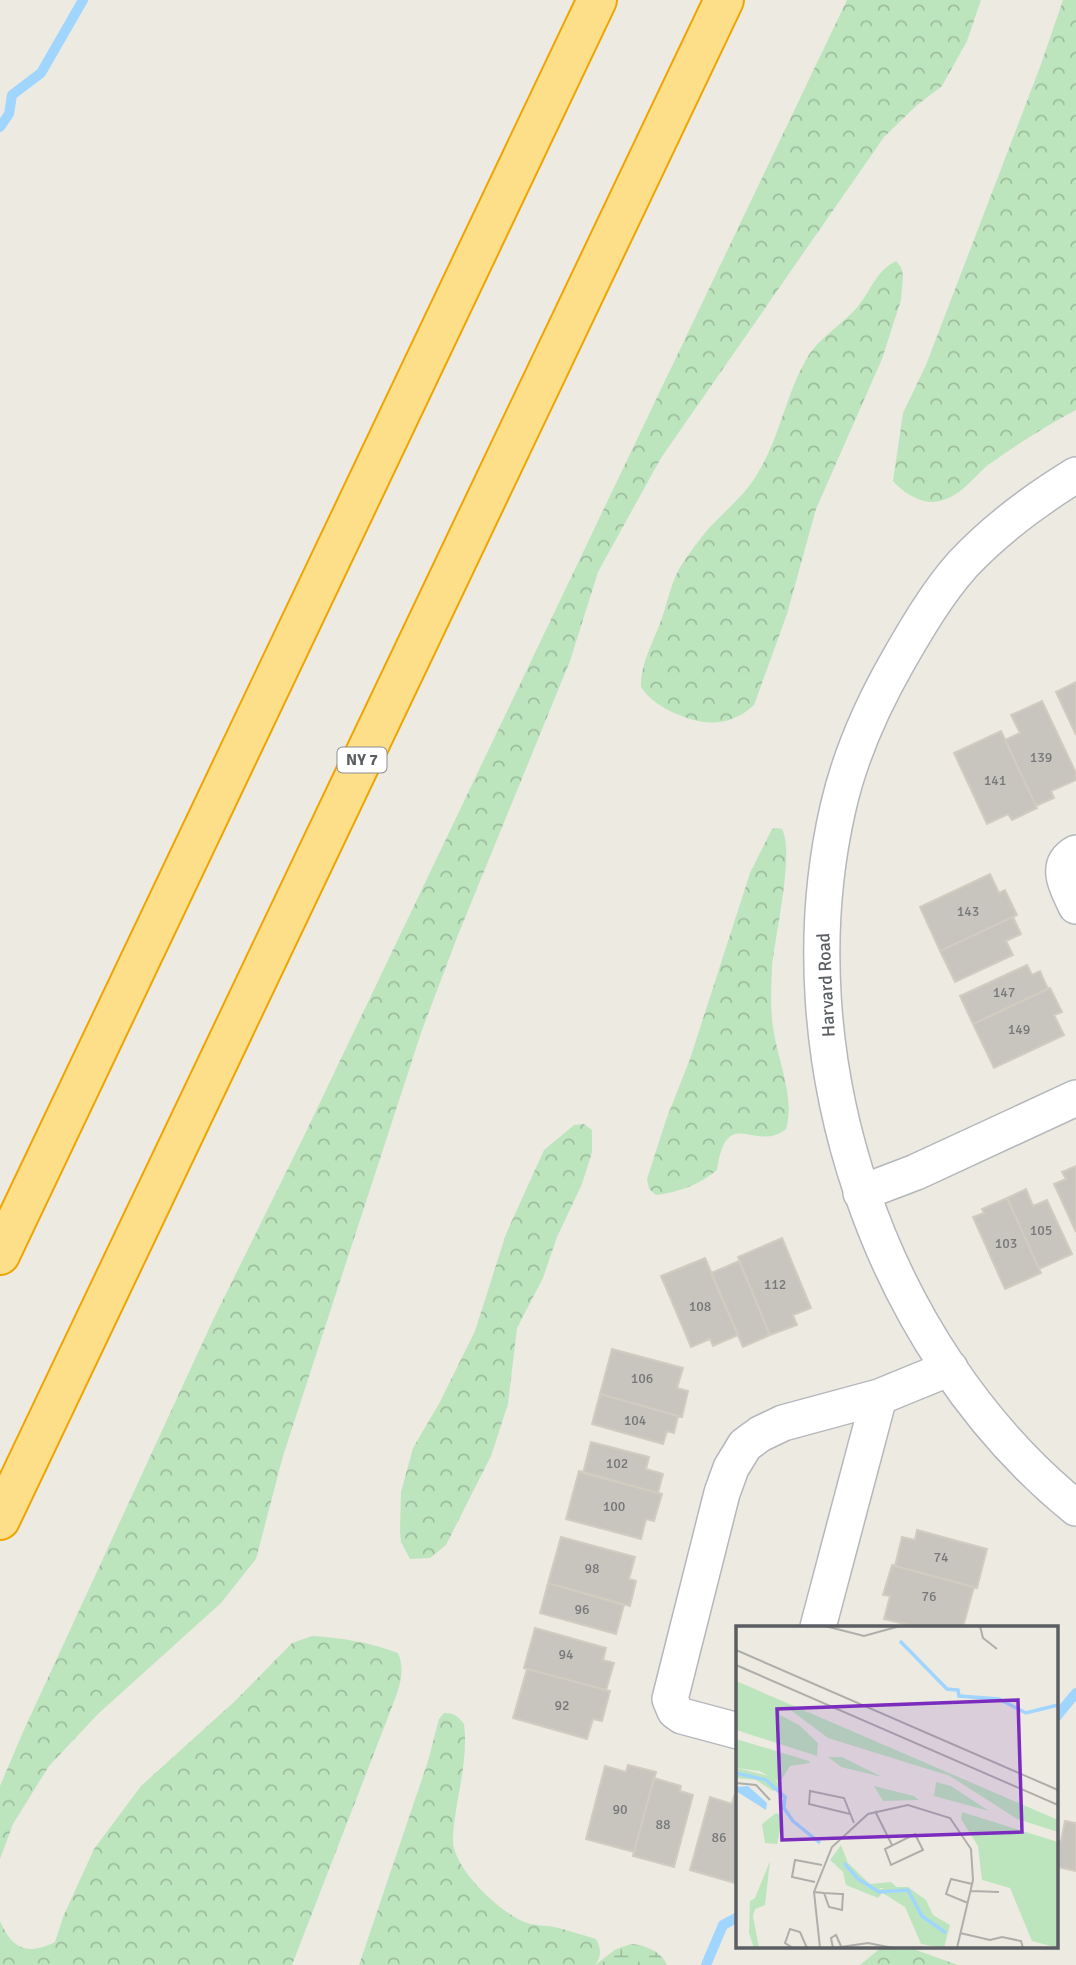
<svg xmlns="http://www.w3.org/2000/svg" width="1076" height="1965" font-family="Signika,sans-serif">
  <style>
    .forest { fill: url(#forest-crowns) }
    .wetland { fill: url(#wetland-marsh) }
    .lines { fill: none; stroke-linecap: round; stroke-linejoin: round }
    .stream { stroke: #a0d5ff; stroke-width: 10 }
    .building { fill: #c8c5bf; stroke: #d2ccc0; stroke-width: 2 }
    .minor-casing { stroke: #b4b8bc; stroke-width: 38 }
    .highway-casing { stroke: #efa400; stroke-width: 42 }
    .minor { stroke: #fff; stroke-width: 35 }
    .highway { stroke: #fddf89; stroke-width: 38 }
    .labels { text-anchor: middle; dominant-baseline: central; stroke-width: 6; stroke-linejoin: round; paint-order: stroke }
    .number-label { font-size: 14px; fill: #76787a }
    .shield { fill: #fff; stroke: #8c8e92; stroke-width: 2 }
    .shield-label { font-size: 16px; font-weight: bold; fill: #5a5e63 }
    .street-label { font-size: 18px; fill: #5a5e63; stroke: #fff }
    .inset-river { fill: none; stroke: #a0d5ff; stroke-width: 3.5 }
    .inset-road { fill: none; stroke: #aeaeab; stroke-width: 2 }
    .view { fill: #7b2cbf; fill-opacity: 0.15; stroke: #7b2cbf; stroke-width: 3.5 }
    .inset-edge { fill: none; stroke: #5a5e63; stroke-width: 3.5 }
  </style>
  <defs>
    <pattern id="forest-crowns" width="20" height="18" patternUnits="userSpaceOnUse" patternTransform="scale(1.75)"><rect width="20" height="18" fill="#bde5bd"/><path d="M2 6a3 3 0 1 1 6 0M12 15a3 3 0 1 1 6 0" fill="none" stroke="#9dbd9d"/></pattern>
    <pattern id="wetland-marsh" width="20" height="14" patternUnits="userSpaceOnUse" patternTransform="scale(1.75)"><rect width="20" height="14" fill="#bde5bd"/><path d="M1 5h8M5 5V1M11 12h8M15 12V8" fill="none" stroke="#9dbd9d"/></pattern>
  </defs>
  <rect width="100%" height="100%" fill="#edeae1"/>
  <path class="forest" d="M847,0H981L967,41L942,86L916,106L884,137L661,458L598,572L570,661L458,935L422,1030L283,1456L256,1559L221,1603L98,1714L49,1766L13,1824L0,1859V1786L23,1732L213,1320L303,1138Z
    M1063,0H1076V410C1046,426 1016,445 988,465C978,473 970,484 960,491C953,497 939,503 930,502C917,501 901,491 893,481L903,413L926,365L1040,67Z
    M896,261L901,267L903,275L901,300L882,359L816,509L787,614L754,705C727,730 697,725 666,709C656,703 647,697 641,687C640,666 652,644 659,626C668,604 670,581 684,561C692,550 700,538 710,527C727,509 747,493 759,471C780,436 786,394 807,358C820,336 844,324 859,305C873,287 876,271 896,261Z
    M777,828L782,829C795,853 774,939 772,968C771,990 770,1012 774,1033C779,1064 795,1098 786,1129C755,1154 727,1103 717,1170C699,1185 679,1192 656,1195L649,1189L647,1179L666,1120L690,1059L750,873L772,829Z
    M584,1124L592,1130V1152L582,1184L557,1237L543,1278L517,1328L508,1404L491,1456L446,1545L430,1558L410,1559L401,1542L400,1531L401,1492L413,1448L440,1402L475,1331L506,1234L544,1150L574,1125Z
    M312,1636C342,1638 369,1642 398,1653C407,1673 397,1693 390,1712L292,1965H0V1921C12,1949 27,1956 55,1942L63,1917L94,1849L141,1786L235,1701L292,1643Z
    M444,1713C454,1713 458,1716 464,1724C469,1762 455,1799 453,1837C450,1867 501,1914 527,1923C536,1926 545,1925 554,1927C568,1930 582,1935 596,1939C601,1948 602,1956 595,1965H359L428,1761L439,1719Z
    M883,1946H905L958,1965H860Z"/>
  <path class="wetland" d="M631,1944C645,1945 661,1951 667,1965H595L616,1949Z"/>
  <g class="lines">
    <path class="stream" d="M0,127L9,114L12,95L41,73L83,0
      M1057,1716L1076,1693
      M706,1965L723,1925L738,1917"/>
  </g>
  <path class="building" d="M1076,682V735L1056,692Z
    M1042,701L1076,773V780L1051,791L1054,798L1036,806L1005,740L1020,733L1011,715Z
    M1001,731L1037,808L1012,820L1008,814L987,824L954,753Z
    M990,874L999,893L1005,890L1017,915L940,951L920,907Z
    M1013,917L1021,934L1006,941L1013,955L955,982L940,951Z
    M1027,965L1032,975L1040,971L1048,989L973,1024L960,996Z
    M1050,988L1062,1012L1054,1015L1064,1035L994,1068L973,1024Z
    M1076,1166V1232L1054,1184L1066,1179L1062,1172Z
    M1026,1189L1033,1206L1047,1200L1072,1254L1039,1269L1007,1198Z
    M1007,1198L1041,1273L1005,1289L973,1217L984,1213L982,1209Z
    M782,1238L811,1308L793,1315L797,1325L770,1335L738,1257Z
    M705,1258L738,1335L713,1346L710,1339L691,1347L661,1276Z
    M739,1261L770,1335L743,1347L711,1273Z
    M612,1349L683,1368L677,1388L688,1391L682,1417L600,1394Z
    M600,1394L678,1416L674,1433L667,1431L663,1444L592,1424Z
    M591,1442L649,1457L646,1469L663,1474L658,1493L583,1473Z
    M579,1471L662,1494L654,1521L646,1519L641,1539L566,1519Z
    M917,1530L987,1549L977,1588L895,1566L902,1537L915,1540Z
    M561,1537L635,1557L629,1579L636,1581L630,1606L548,1583Z
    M892,1565L974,1587L963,1627H917L884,1619L890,1596L883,1595Z
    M548,1583L624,1605L616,1634L540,1613Z
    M535,1628L606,1648L603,1660L614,1663L606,1690L524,1668Z
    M527,1669L610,1691L602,1721L593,1719L587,1739L513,1718Z
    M628,1765L656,1772L634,1852L586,1839L605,1766L626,1772Z
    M654,1778L681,1786L680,1791L693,1795L674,1867L633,1856Z
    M734,1796L738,1797V1884L690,1870L710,1797L732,1804Z
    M1065,1821L1076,1823V1871L1057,1867V1841H1061Z"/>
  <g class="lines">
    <g class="minor-casing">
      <path id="minor" d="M1076,475C1035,500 996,529 963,564C938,592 918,626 899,659C872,706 850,755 838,808C781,1056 878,1347 1076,1508
        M1076,853C1053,866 1068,888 1076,906
        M861,1193L916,1172L1076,1098
        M818,1627L879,1397
        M738,1731L682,1716L675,1711L670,1699L722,1493L731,1468L745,1445L760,1434L783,1423L879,1397L950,1368"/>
    </g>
    <g class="highway-casing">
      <path id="highway" d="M0,1255L597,0
        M0,1520L724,0"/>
    </g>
    <use href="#minor" class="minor"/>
    <use href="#highway" class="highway"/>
  </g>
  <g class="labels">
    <g class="number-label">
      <text x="1041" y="757">139</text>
      <text x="995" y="780">141</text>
      <text x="968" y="911">143</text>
      <text x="1004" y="992">147</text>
      <text x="1019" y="1029">149</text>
      <text x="1041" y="1230">105</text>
      <text x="1006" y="1243">103</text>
      <text x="775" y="1284">112</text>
      <text x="700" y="1306">108</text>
      <text x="642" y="1378">106</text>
      <text x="635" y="1420">104</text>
      <text x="617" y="1463">102</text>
      <text x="614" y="1506">100</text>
      <text x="941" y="1557">74</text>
      <text x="592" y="1568">98</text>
      <text x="929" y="1596">76</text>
      <text x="582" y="1609">96</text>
      <text x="566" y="1654">94</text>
      <text x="562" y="1705">92</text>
      <text x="620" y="1809">90</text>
      <text x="663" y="1824">88</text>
      <text x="719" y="1837">86</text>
    </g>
    <rect class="shield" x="337.5" y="747.5" width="49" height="25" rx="5"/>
    <g class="shield-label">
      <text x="362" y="760">NY 7</text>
    </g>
    <g class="street-label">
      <text transform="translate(826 985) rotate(-93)">Harvard Road</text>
    </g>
  </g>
  <g transform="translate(736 1626)">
    <rect width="322" height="322" fill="#edeae1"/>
    <path d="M0,55L322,194V206L281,193L214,150L92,112L52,82L44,84V89L63,99L82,117L81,130L0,104ZM0,113L73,135L74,137L54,140L44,156L23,145L0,142ZM92,131H106L146,151L105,141ZM200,156L215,160L253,185L198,170ZM138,160L178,170L183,174L147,175ZM226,186L322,216V322L296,315L274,262L246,254L242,220L225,193ZM40,187L47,191L41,218L29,217L26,198ZM34,235L29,279L19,283L17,290L23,322H18L13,307L14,275L19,272ZM151,261H172L190,274L197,289L214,299L208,322L185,318L169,281L142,264Z" fill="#bde5bd"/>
    <path d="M0,142L37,151L46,161L37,165L20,154L0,152ZM105,219L112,237L134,258L155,256L162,262H143L147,266L142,272L110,259L107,246L94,234Z" fill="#bde5bd"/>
    <path d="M12,160L31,177L30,184L0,165V161Z" fill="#a0d5ff"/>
    <path class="inset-river" d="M164,15L211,63L222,64L223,70L263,73L290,87L322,79M0,147L30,154L49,171L48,182L57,195L84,217M108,237L122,253L143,266L172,264L186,290L210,307"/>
    <path class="inset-road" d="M89,0L128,10L164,0M244,0L247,12L261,23M0,24L322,164M0,39L322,179M0,157L20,159L34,174M139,185L156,219M114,188L73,178L74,165L108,172L118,197M0,208V233M179,208L187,224L155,239L149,223ZM79,256L56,251L59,234L86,239M235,265L263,266M78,266L88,267L105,268H107L106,284L93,281L88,267M232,277L210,268L215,253L236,258M224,307L254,314L266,311L285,315L287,322M57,322L49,317L54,303L64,306L71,322M84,322L78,266L96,221L132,188L172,179L214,192L235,223L237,254L221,322M97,322L95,312L100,309L105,320M98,322L132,317L157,322"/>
    <path class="view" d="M282,74L286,206L46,214L41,83Z"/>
    <rect width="322" height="322" class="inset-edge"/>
  </g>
</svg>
